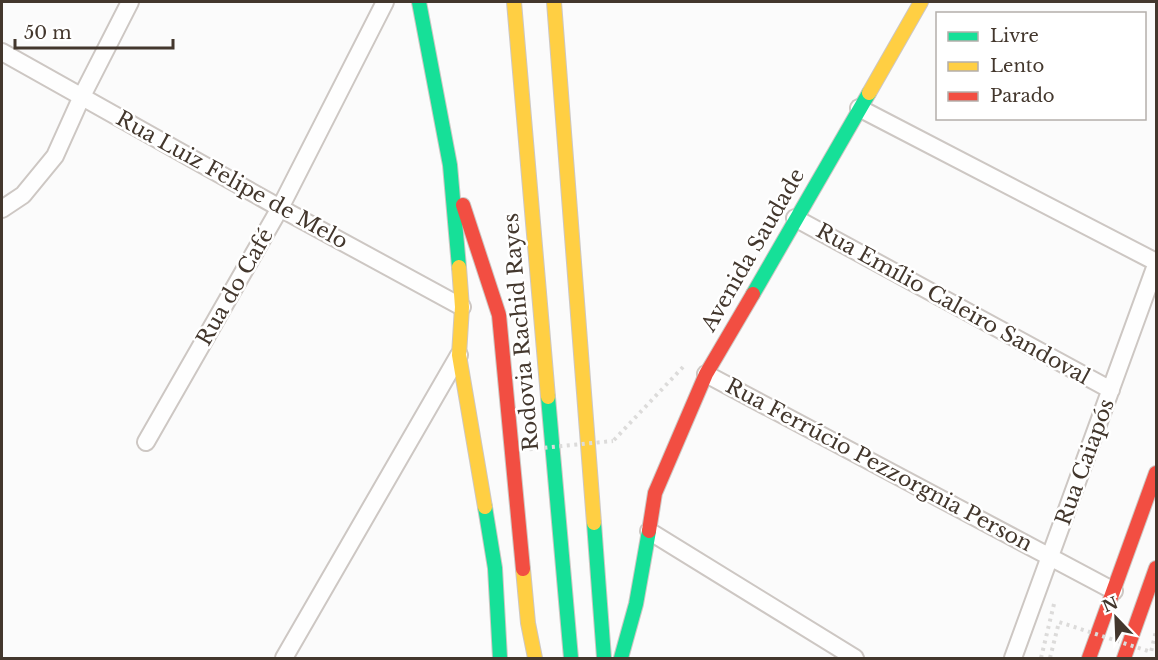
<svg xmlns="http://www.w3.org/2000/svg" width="1158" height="660" font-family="'Libre Baskerville',serif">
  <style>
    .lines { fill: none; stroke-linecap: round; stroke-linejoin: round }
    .street-casing { stroke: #cdc7c3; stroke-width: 20 }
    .fast-casing { stroke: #cdc7c3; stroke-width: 16 }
    .slow-casing { stroke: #cdc7c3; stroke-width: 16 }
    .jam-casing { stroke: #cdc7c3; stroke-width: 16 }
    .path { stroke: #dcdbda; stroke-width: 4; stroke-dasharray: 3 4.5; stroke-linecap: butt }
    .street { stroke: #fefefe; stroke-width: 16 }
    .fast { stroke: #16e098; stroke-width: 14 }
    .slow { stroke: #ffcf43; stroke-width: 14 }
    .jam { stroke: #f24e42; stroke-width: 14 }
    .path-bridge { stroke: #dcdbda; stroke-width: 4; stroke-dasharray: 3 4.5; stroke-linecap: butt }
    .labels { text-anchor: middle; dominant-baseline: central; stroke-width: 5; stroke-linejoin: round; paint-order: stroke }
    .street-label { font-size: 21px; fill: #43372d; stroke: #fff }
  </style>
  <rect width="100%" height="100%" fill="#fbfbfb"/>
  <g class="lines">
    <g class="street-casing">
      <path id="street" d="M2,52L280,208L462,307
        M859,108L1156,262
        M2,209L23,195L55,156L82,96L130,2
        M795,218L1111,390
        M706,374L1114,591
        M146,442L280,208L385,2
        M649,531L855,658
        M284,658L459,355
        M1013,658L1156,265"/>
    </g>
    <g class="fast-casing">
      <path id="fast" d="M419,2L450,165L459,267
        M753,294L869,93
        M548,397L571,658
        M485,507L495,568L500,658
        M594,523L604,658
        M621,658L636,604L649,531"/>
    </g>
    <g class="slow-casing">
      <path id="slow" d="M514,2L548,397
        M554,2L594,523
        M869,93L921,2
        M459,267L462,307L459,355L485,507
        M523,569L528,623L535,658"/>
    </g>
    <g class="jam-casing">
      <path id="jam" d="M463,205L499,315L523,569
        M649,531L655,493L706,374L753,294
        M1089,658L1156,473
        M1124,658L1156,568"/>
    </g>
    <path class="path" d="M614,440L683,367
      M1041,658L1054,604"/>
    <use href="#street" class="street"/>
    <use href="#fast" class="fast"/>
    <use href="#slow" class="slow"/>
    <use href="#jam" class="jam"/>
    <path class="path-bridge" d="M522,450L613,441
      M1050,658L1059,622L1151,652L1156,631"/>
  </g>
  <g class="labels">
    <g class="street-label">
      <text transform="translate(232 180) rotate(29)">Rua Luiz Felipe de Melo</text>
      <text transform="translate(753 250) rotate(-60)">Avenida Saudade</text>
      <text transform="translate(235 287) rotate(-60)">Rua do Café</text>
      <text transform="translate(953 304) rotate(29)">Rua Emílio Caleiro Sandoval</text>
      <text transform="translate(521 332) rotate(-95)">Rodovia Rachid Rayes</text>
      <text transform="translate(1085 462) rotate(-70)">Rua Caiapós</text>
      <text transform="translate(879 465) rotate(28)">Rua Ferrúcio Pezzorgnia Person</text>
    </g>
  </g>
  <rect width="1158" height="660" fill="none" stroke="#43372d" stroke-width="6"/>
  <rect x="936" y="12" width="210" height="108" fill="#ffffff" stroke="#b4afab" stroke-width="1.5"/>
  <rect x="948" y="32" width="30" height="9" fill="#16e098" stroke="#b4afab" stroke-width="1.5"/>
  <text x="990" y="42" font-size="18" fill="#43372d">Livre</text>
  <rect x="948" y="62" width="30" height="9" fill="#ffcf43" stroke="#b4afab" stroke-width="1.5"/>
  <text x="990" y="72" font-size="18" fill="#43372d">Lento</text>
  <rect x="948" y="92" width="30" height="9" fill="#f24e42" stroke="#b4afab" stroke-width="1.5"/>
  <text x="990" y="102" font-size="18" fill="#43372d">Parado</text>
  <g transform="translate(1116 618) rotate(337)" stroke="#ffffff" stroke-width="4.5" paint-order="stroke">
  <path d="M0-4.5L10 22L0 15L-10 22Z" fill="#43372d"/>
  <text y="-9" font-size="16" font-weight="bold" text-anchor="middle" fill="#43372d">N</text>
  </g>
  <path d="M15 39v9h158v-9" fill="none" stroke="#43372d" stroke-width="3"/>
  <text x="24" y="39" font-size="18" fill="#43372d" stroke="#ffffff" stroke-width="4.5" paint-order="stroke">50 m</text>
</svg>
